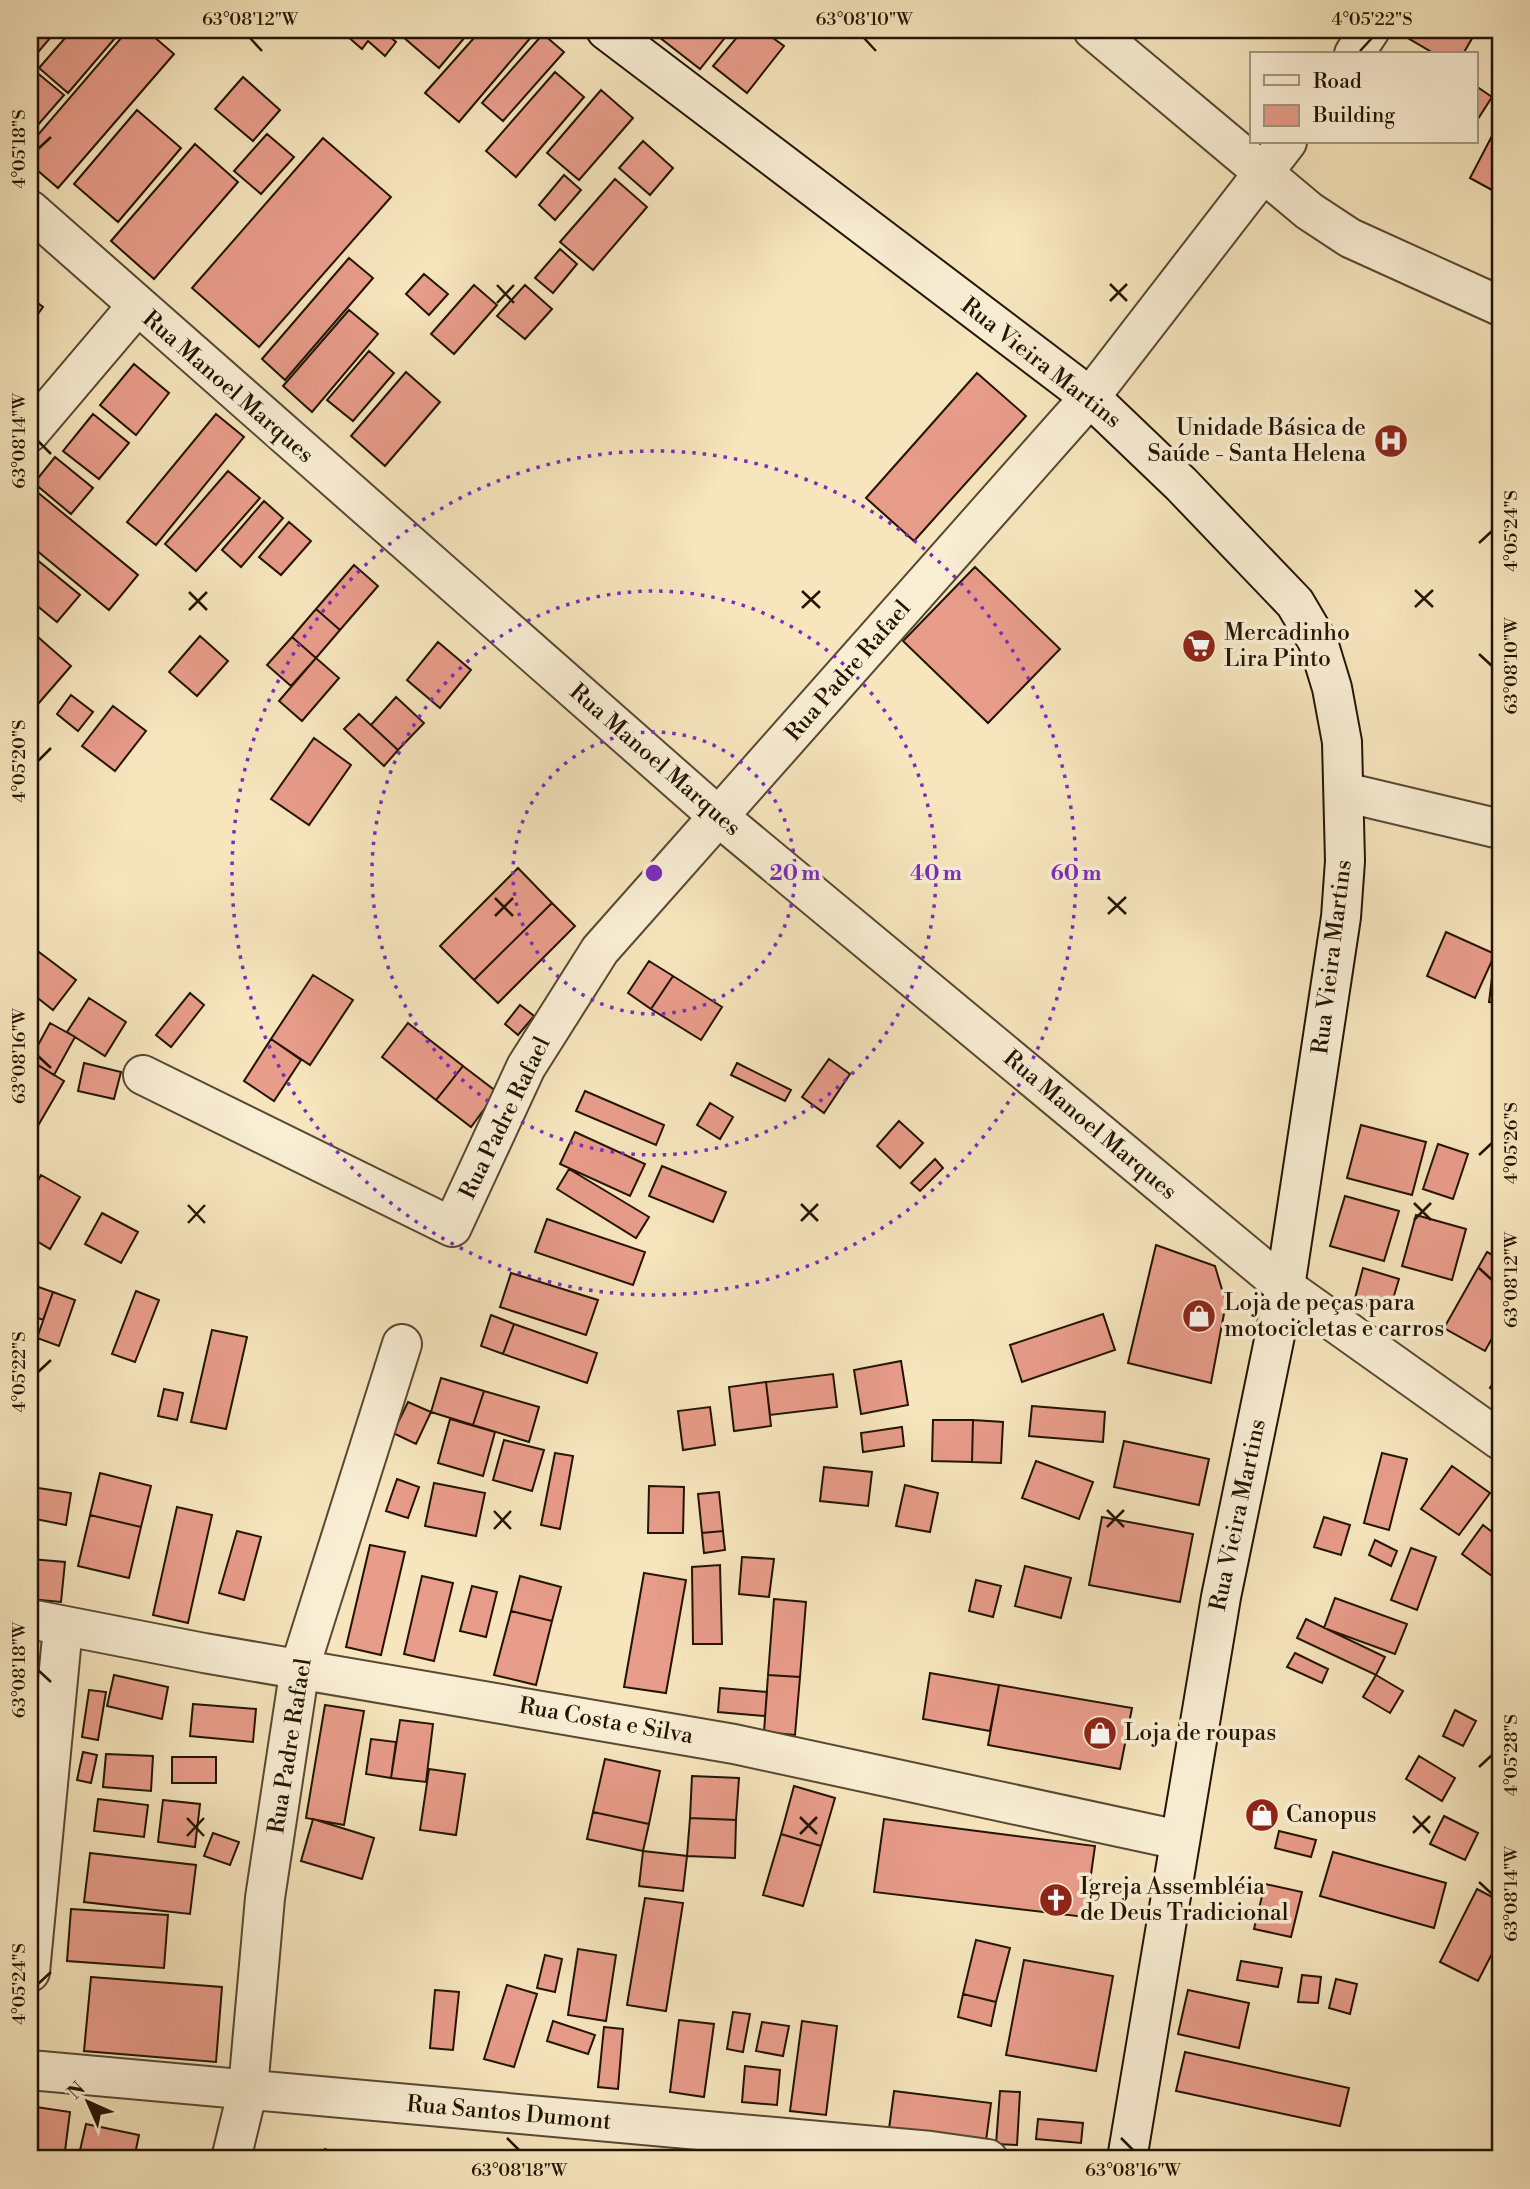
<svg xmlns="http://www.w3.org/2000/svg" width="1530" height="2189" font-family="'Libre Bodoni',serif">
  <style>
    .building { fill: #e89c8a; stroke: #231402; stroke-width: 2 }
    .lines { fill: none; stroke-linecap: round; stroke-linejoin: round }
    .street-casing { stroke: #584831; stroke-width: 42 }
    .secondary-casing { stroke: #231402; stroke-width: 42 }
    .street { stroke: #f9eed4; stroke-width: 38 }
    .secondary { stroke: #f9eed4; stroke-width: 38 }
    .ticks { fill: none; stroke: #231402; stroke-width: 2.5 }
    .ring { fill: none; stroke: #7b2cbf; stroke-width: 3.5; stroke-dasharray: 3.5 7 }
    .labels { text-anchor: middle; dominant-baseline: central; stroke-width: 7; stroke-linejoin: round; paint-order: stroke }
    .street-label { font-size: 23px; fill: #231402; stroke: #f9eed4 }
    .poi-label { font-size: 23px; fill: #231402; stroke: #f9eed4; text-anchor: start }
    .centre { fill: #7b2cbf; stroke: #f9eed4; stroke-width: 3.5 }
    .ring-label { font-size: 21px; text-anchor: middle; font-weight: bold; fill: #7b2cbf; stroke: #f9eed4; stroke-width: 7; stroke-linejoin: round; paint-order: stroke }
    .neatline { fill: none; stroke: #231402; stroke-width: 2.5 }
    .ticks-label { font-size: 18px; text-anchor: middle; fill: #231402 }
  </style>
  <rect width="100%" height="100%" fill="#f6e5bd"/>
  <filter id="stains"><feTurbulence type="fractalNoise" baseFrequency=".00286" numOctaves="4"/><feColorMatrix values="0 0 0 0 .2 0 0 0 0 .09 0 0 0 0 .02 0 0 0 .5 -.17"/></filter>
  <radialGradient id="worn" r=".72"><stop offset=".6" stop-color="#630" stop-opacity="0"/><stop offset="1" stop-color="#630" stop-opacity=".3"/></radialGradient>
  <path class="building" d="M30,30H57L39,51L30,43Z
    M72,30H122L68,93L39,68Z
    M128,30H146L174,54L58,188L30,164V144Z
    M353,30H382L396,42L385,56L368,41L362,49L347,36Z
    M395,30H471L439,68Z
    M481,30H525L532,36L459,122L425,93Z
    M650,30H731L700,69Z
    M743,30H762L784,46L747,93L713,66Z
    M1403,30H1466L1474,35L1463,54H1435L1401,34Z
    M543,34L564,52L503,121L482,103Z
    M35,71L64,95L30,134V78Z
    M555,72L584,97L516,177L486,151Z
    M243,77L280,110L253,141L215,109Z
    M1476,86L1492,97L1476,122Z
    M601,90L633,118L579,180L547,153Z
    M137,110L181,148L118,222L74,184Z
    M1494,132L1500,135V173L1492,190L1470,178Z
    M267,134L294,157L261,194L234,171Z
    M323,138L391,197L259,347L192,288Z
    M643,141L673,168L650,195L619,168Z
    M195,144L238,182L154,279L111,241Z
    M564,175L581,190L555,220L539,205Z
    M615,179L647,207L593,270L560,242Z
    M560,249L577,264L553,293L535,278Z
    M349,258L373,278L285,380L262,359Z
    M424,274L448,294L429,315L406,294Z
    M474,285L497,305L454,354L431,334Z
    M525,285L552,309L525,339L497,316Z
    M30,297L43,307L30,325Z
    M349,310L378,334L312,412L283,386Z
    M369,351L394,373L353,421L327,400Z
    M134,364L169,393L136,435L100,405Z
    M406,372L440,402L385,466L351,436Z
    M977,373L1026,416L914,541L866,498Z
    M93,414L129,443L99,479L63,451Z
    M216,414L244,437L156,545L127,522Z
    M55,457L93,488L71,514L34,483Z
    M228,471L260,498L196,571L165,544Z
    M36,491L138,575L109,610L30,545V499Z
    M264,501L283,518L241,567L222,550Z
    M289,522L311,541L281,575L259,557Z
    M30,554L80,595L57,622L30,600Z
    M354,565L378,586L340,630L316,609Z
    M975,567L1060,649L988,723L903,641Z
    M316,609L340,630L316,658L292,637Z
    M30,630L71,666L38,704L30,697Z
    M200,636L228,661L197,696L169,672Z
    M292,637L316,658L291,686L267,665Z
    M438,642L471,670L440,708L407,680Z
    M316,658L339,678L302,721L279,701Z
    M71,695L93,712L78,731L57,714Z
    M396,697L424,723L398,750L371,725Z
    M113,706L146,731L115,771L82,746Z
    M359,714L398,750L384,766L344,729Z
    M314,738L351,765L309,825L271,799Z
    M518,868L552,903L474,980L440,946Z
    M552,903L575,926L498,1003L474,980Z
    M1446,932L1495,954L1475,998L1427,976Z
    M31,946L76,980L53,1010L30,992Z
    M1495,954L1500,955V1003L1489,1002Z
    M649,961L673,976L651,1009L628,993Z
    M313,975L353,1000L310,1065L271,1039Z
    M673,976L722,1007L701,1040L651,1009Z
    M190,993L204,1005L171,1047L156,1035Z
    M89,998L126,1022L105,1056L67,1032Z
    M520,1005L534,1016L518,1035L505,1024Z
    M50,1023L75,1037L54,1075L30,1060Z
    M408,1023L463,1066L436,1100L382,1057Z
    M271,1039L301,1060L274,1101L244,1081Z
    M829,1059L850,1074L824,1113L802,1097Z
    M30,1060L64,1081L32,1136L30,1135Z
    M84,1063L121,1072L114,1099L78,1091Z
    M737,1063L791,1090L785,1101L731,1075Z
    M463,1066L497,1092L471,1127L436,1100Z
    M585,1091L664,1125L656,1145L576,1111Z
    M710,1103L733,1117L720,1139L697,1125Z
    M899,1121L923,1143L900,1168L877,1146Z
    M1361,1125L1426,1142L1412,1195L1347,1178Z
    M575,1132L645,1164L630,1196L560,1164Z
    M1438,1144L1468,1154L1453,1199L1423,1189Z
    M935,1159L943,1168L920,1191L911,1183Z
    M662,1166L726,1192L713,1222L649,1196Z
    M569,1169L649,1217L636,1238L557,1189Z
    M41,1175L80,1197L50,1249L30,1237V1195Z
    M1345,1196L1399,1211L1384,1261L1330,1246Z
    M102,1213L138,1232L121,1263L85,1244Z
    M1416,1215L1466,1229L1452,1280L1402,1266Z
    M547,1219L645,1252L633,1285L535,1252Z
    M1156,1245L1215,1266L1226,1303L1211,1383L1128,1363Z
    M1487,1252L1500,1259V1324L1485,1351L1444,1328Z
    M1363,1268L1399,1279L1389,1312L1354,1302Z
    M511,1273L598,1300L586,1335L500,1307Z
    M30,1284L53,1292L43,1320L30,1315Z
    M136,1291L159,1300L135,1362L112,1354Z
    M53,1292L75,1300L59,1346L37,1338Z
    M1103,1314L1115,1350L1022,1382L1010,1345Z
    M491,1315L514,1324L503,1354L481,1346Z
    M514,1324L597,1353L587,1383L503,1354Z
    M212,1330L247,1337L226,1429L191,1422Z
    M901,1361L908,1405L861,1414L854,1370Z
    M1500,1371V1394L1490,1388Z
    M833,1374L837,1407L770,1415L766,1382Z
    M441,1378L484,1391L473,1425L431,1412Z
    M766,1382L771,1426L734,1431L729,1387Z
    M164,1389L183,1393L177,1420L158,1416Z
    M484,1391L539,1407L529,1442L473,1425Z
    M408,1402L431,1412L416,1444L393,1433Z
    M1032,1406L1105,1412L1103,1442L1029,1436Z
    M710,1407L715,1445L683,1450L678,1411Z
    M450,1419L495,1432L483,1476L438,1463Z
    M933,1420H973L972,1462L932,1461Z
    M973,1420L1003,1422L1001,1463L972,1462Z
    M902,1427L904,1446L863,1452L861,1433Z
    M504,1440L544,1450L532,1491L493,1480Z
    M1124,1441L1209,1459L1199,1505L1114,1487Z
    M555,1453L573,1456L560,1529L541,1525Z
    M1382,1453L1407,1459L1389,1530L1364,1523Z
    M1036,1461L1093,1482L1079,1519L1022,1498Z
    M1452,1466L1490,1493L1459,1535L1421,1509Z
    M824,1467L872,1472L868,1506L820,1501Z
    M100,1473L151,1486L141,1527L90,1515Z
    M397,1479L419,1487L408,1518L386,1511Z
    M434,1483L485,1493L476,1536L425,1526Z
    M905,1485L938,1493L930,1532L896,1526Z
    M649,1486L684,1487L683,1533H648Z
    M32,1487L71,1493L66,1525L30,1518Z
    M719,1492L723,1531L702,1533L698,1494Z
    M177,1507L212,1515L188,1623L153,1615Z
    M90,1515L141,1527L129,1578L78,1566Z
    M1102,1517L1193,1534L1180,1602L1089,1585Z
    M1324,1517L1350,1525L1341,1555L1314,1547Z
    M1483,1525L1500,1538V1582L1462,1554Z
    M237,1531L261,1537L244,1600L219,1593Z
    M723,1531L725,1550L704,1553L702,1533Z
    M1375,1540L1397,1551L1391,1566L1369,1555Z
    M370,1545L405,1552L381,1655L346,1647Z
    M1411,1548L1436,1557L1417,1610L1391,1600Z
    M742,1557L774,1559L769,1597L739,1594Z
    M30,1559L65,1562L61,1602L30,1599Z
    M720,1565L722,1644H693L692,1567Z
    M1025,1566L1071,1578L1061,1618L1015,1606Z
    M644,1573L686,1580L666,1693L624,1687Z
    M422,1576L453,1583L434,1661L404,1654Z
    M520,1576L561,1587L552,1621L511,1611Z
    M976,1580L1001,1586L993,1617L969,1611Z
    M472,1586L497,1592L486,1637L460,1631Z
    M1335,1598L1407,1624L1395,1654L1324,1628Z
    M774,1599L806,1602L800,1677L768,1675Z
    M511,1611L552,1621L536,1685L494,1675Z
    M1306,1619L1385,1657L1376,1675L1297,1638Z
    M1295,1653L1328,1669L1322,1683L1287,1667Z
    M930,1673L999,1685L990,1731L923,1719Z
    M114,1675L168,1687L162,1719L107,1706Z
    M768,1675L800,1677L795,1735L764,1732Z
    M1376,1675L1403,1691L1390,1713L1363,1697Z
    M999,1685L1132,1708L1120,1769L988,1745Z
    M720,1688L767,1692L765,1716L718,1712Z
    M89,1690L106,1692L98,1740L82,1737Z
    M193,1704L256,1709L253,1742L190,1736Z
    M325,1705L364,1711L344,1825L306,1818Z
    M1455,1710L1476,1721L1463,1746L1443,1736Z
    M400,1720L433,1724L426,1782L391,1778Z
    M371,1739L396,1742L391,1778L366,1774Z
    M83,1752L97,1755L91,1783L77,1780Z
    M106,1754L153,1756L151,1791L103,1787Z
    M1419,1756L1455,1778L1442,1801L1406,1779Z
    M172,1757H216V1783H172Z
    M605,1759L660,1771L649,1824L593,1812Z
    M429,1769L465,1774L456,1835L420,1830Z
    M692,1776L739,1778L736,1820L690,1818Z
    M794,1786L835,1798L821,1846L781,1834Z
    M98,1799L148,1805L144,1837L94,1831Z
    M163,1800L200,1804L195,1847L158,1842Z
    M593,1812L649,1824L643,1851L587,1839Z
    M1444,1816L1478,1833L1465,1860L1430,1844Z
    M690,1818L736,1820L735,1858L687,1856Z
    M313,1819L374,1838L362,1879L301,1861Z
    M884,1819L1095,1846L1085,1917L874,1892Z
    M1279,1831L1316,1840L1311,1857L1275,1848Z
    M213,1833L239,1842L230,1865L204,1856Z
    M781,1834L821,1846L803,1906L763,1895Z
    M643,1851L687,1856L683,1891L639,1886Z
    M1333,1852L1446,1883L1434,1928L1320,1896Z
    M90,1853L196,1865L190,1914L84,1902Z
    M1265,1884L1302,1892L1291,1937L1254,1929Z
    M1477,1889L1500,1901V1938L1478,1981L1440,1962Z
    M645,1898L683,1903L666,2011L627,2005Z
    M71,1909L168,1915L164,1968L67,1961Z
    M976,1940L1010,1948L996,2002L963,1994Z
    M578,1949L616,1955L606,2021L568,2015Z
    M545,1955L562,1959L555,1992L537,1988Z
    M1024,1960L1113,1976L1096,2071L1006,2055Z
    M1241,1961L1282,1968L1278,1987L1237,1980Z
    M1302,1975L1321,1977L1318,2003L1298,2002Z
    M91,1977L222,1987L216,2062L84,2051Z
    M1336,1979L1357,1984L1350,2014L1329,2008Z
    M507,1985L537,1994L514,2067L484,2059Z
    M435,1990L459,1992L453,2050L430,2048Z
    M1188,1990L1249,2003L1239,2048L1178,2034Z
    M963,1994L996,2002L991,2026L958,2017Z
    M733,2012L750,2014L743,2052L727,2049Z
    M679,2020L714,2024L704,2097L670,2092Z
    M553,2021L595,2035L588,2054L547,2041Z
    M802,2021L837,2026L826,2115L790,2111Z
    M762,2022L789,2026L783,2056L756,2051Z
    M604,2027L623,2029L618,2089L598,2087Z
    M1185,2052L1349,2088L1340,2126L1176,2091Z
    M745,2066L780,2070L777,2105L742,2102Z
    M894,2091L991,2103L986,2141L889,2129Z
    M1000,2091L1020,2092L1017,2145L996,2144Z
    M36,2107L70,2112L64,2159H30Z
    M1038,2119L1083,2123L1081,2143L1036,2139Z
    M86,2124L139,2135L134,2159H78Z
    M325,2149L349,2159H321Z"/>
  <g class="lines">
    <g class="street-casing">
      <path id="street" d="M1093,30L1309,211L1350,238L1500,306
        M1354,54L1370,30
        M30,210L719,817L1285,1287L1500,1440
        M30,432L136,307
        M1344,792L1500,829
        M143,1075L452,1227L526,1067L600,950L1090,397L1287,142
        M30,1619L204,1653L734,1744L1179,1840
        M30,1972L63,1627
        M30,2070L931,2151L988,2159
        M231,2159L248,2089L265,1898L300,1667L402,1344"/>
    </g>
    <g class="secondary-casing">
      <path id="secondary" d="M606,30L1090,397L1181,484L1295,603L1318,642L1332,688L1342,742L1345,861L1341,917L1285,1287L1221,1597L1127,2159"/>
    </g>
    <use href="#street" class="street"/>
    <use href="#secondary" class="secondary"/>
  </g>
  <path class="ticks" d="M250,38L262,51M864,38L876,51M1360,51L1372,38M38,149L51,137M1110,284L1127,301M497,285L514,303M1110,301L1127,284M497,303L514,285M38,441L51,454M1479,543L1492,531M1415,590L1433,607M802,591L820,608M189,592L207,610M1415,607L1433,590M802,608L820,591M189,610L207,592M1479,654L1492,666M38,761L51,748M1108,897L1126,914M495,898L513,916M1108,914L1126,897M495,916L513,898M38,1056L51,1068M1479,1155L1492,1143M1414,1203L1431,1220M801,1204L818,1221M188,1205L205,1223M1414,1220L1431,1203M801,1221L818,1204M188,1223L205,1205M1479,1268L1492,1280M38,1372L51,1360M1107,1510L1124,1527M494,1511L511,1529M1107,1527L1124,1510M494,1529L511,1511M38,1670L51,1682M1479,1767L1492,1755M1413,1816L1430,1833M800,1817L817,1834M187,1818L204,1836M1413,1833L1430,1816M800,1834L817,1817M187,1836L204,1818M1479,1882L1492,1894M38,1984L51,1972M507,2138L519,2150M1121,2138L1133,2150"/>
  <g class="ring">
    <circle cx="654" cy="873" r="141"/>
    <circle cx="654" cy="873" r="282"/>
    <circle cx="654" cy="873" r="422"/>
  </g>
  <defs>
    <g id="hospital-disc" transform="scale(1.75)"><circle r="9.5" fill="#8f2418" stroke="#f9eed4"/><path d="M-5-5h3v3.5h4V-5h3V5h-3V1.5h-4V5h-3Z" fill="#fff"/></g>
    <g id="supermarket-disc" transform="scale(1.75)"><circle r="9.5" fill="#8f2418" stroke="#f9eed4"/><path d="M-6-5.5h2.5l.6 2H6L4.5 2H-2.5L-4.4-4H-6ZM-1.5 3.2a1.3 1.3 0 1 0 .1 0ZM3 3.2a1.3 1.3 0 1 0 .1 0Z" fill="#fff"/></g>
    <g id="shop-disc" transform="scale(1.75)"><circle r="9.5" fill="#8f2418" stroke="#f9eed4"/><path d="M-5-2.5h2.3a2.7 3.5 0 0 1 5.4 0H5L5.5 6h-11ZM-1.5-2.5h3a1.5 2.3 0 0 0-3 0Z" fill="#fff"/></g>
    <g id="church-disc" transform="scale(1.75)"><circle r="9.5" fill="#8f2418" stroke="#f9eed4"/><path d="M-1.2-6h2.4v3.5h3.3v2.4h-3.3V6h-2.4V-.1h-3.3v-2.4h3.3Z" fill="#fff"/></g>
  </defs>
  <g fill-rule="evenodd">
    <use href="#hospital-disc" x="1391" y="441"/>
    <use href="#supermarket-disc" x="1199" y="646"/>
    <use href="#shop-disc" x="1199" y="1316"/>
    <use href="#shop-disc" x="1100" y="1733"/>
    <use href="#shop-disc" x="1262" y="1815"/>
    <use href="#church-disc" x="1056" y="1900"/>
  </g>
  <g class="labels">
    <g class="street-label">
      <text transform="translate(1041 363) rotate(38)">Rua Vieira Martins</text>
      <text transform="translate(228 387) rotate(41)">Rua Manoel Marques</text>
      <text transform="translate(848 671) rotate(-49)">Rua Padre Rafael</text>
      <text transform="translate(655 760) rotate(41)">Rua Manoel Marques</text>
      <text transform="translate(1332 957) rotate(-83)">Rua Vieira Martins</text>
      <text transform="translate(505 1118) rotate(-64)">Rua Padre Rafael</text>
      <text transform="translate(1090 1125) rotate(40)">Rua Manoel Marques</text>
      <text transform="translate(1238 1515) rotate(-78)">Rua Vieira Martins</text>
      <text transform="translate(606 1721) rotate(10)">Rua Costa e Silva</text>
      <text transform="translate(290 1746) rotate(-81)">Rua Padre Rafael</text>
      <text transform="translate(509 2113) rotate(5)">Rua Santos Dumont</text>
    </g>
    <g class="poi-label">
      <text x="1366" y="428" text-anchor="end">Unidade Básica de<tspan x="1366" dy="26">Saúde - Santa Helena</tspan></text>
      <text x="1224" y="633">Mercadinho<tspan x="1224" dy="26">Lira Pinto</tspan></text>
      <text x="1224" y="1303">Loja de peças para<tspan x="1224" dy="26">motocicletas e carros</tspan></text>
      <text x="1124" y="1733">Loja de roupas</text>
      <text x="1286" y="1815">Canopus</text>
      <text x="1080" y="1887">Igreja Assembléia<tspan x="1080" dy="26">de Deus Tradicional</tspan></text>
    </g>
  </g>
  <circle cx="654" cy="873" r="10" class="centre"/>
  <g class="ring-label">
    <text x="795" y="880">20 m</text>
    <text x="936" y="880">40 m</text>
    <text x="1076" y="880">60 m</text>
  </g>
  <rect width="1530" height="2189" fill="none" stroke="#f6e5bd" stroke-width="77"/>
  <rect x="1250" y="52" width="228" height="91" fill="#f9eed4" stroke="#a39780" stroke-width="2"/>
  <rect x="1264" y="75" width="35" height="10" fill="#f9eed4" stroke="#a39780" stroke-width="2"/>
  <text x="1313" y="88" font-size="21" fill="#231402">Road</text>
  <rect x="1264" y="105" width="35" height="21" fill="#e89c8a" stroke="#a39780" stroke-width="2"/>
  <text x="1313" y="122" font-size="21" fill="#231402">Building</text>
  <g transform="translate(88 2102) rotate(315)" stroke="#f9eed4" stroke-width="5" paint-order="stroke">
  <path d="M0-5L12 26L0 18L-12 26Z" fill="#231402"/>
  <text y="-10" font-size="19" font-weight="bold" text-anchor="middle" fill="#231402">N</text>
  </g>
  <rect x="38" y="38" width="1454" height="2112" class="neatline"/>
  <g class="ticks-label">
    <text x="250" y="25">63°08'12"W</text>
    <text x="864" y="25">63°08'10"W</text>
    <text x="1372" y="25">4°05'22"S</text>
    <text transform="translate(19 149) rotate(-90)" y="6">4°05'18"S</text>
    <text transform="translate(19 441) rotate(-90)" y="6">63°08'14"W</text>
    <text transform="translate(1511 531) rotate(-90)" y="6">4°05'24"S</text>
    <text transform="translate(1511 666) rotate(-90)" y="6">63°08'10"W</text>
    <text transform="translate(19 761) rotate(-90)" y="6">4°05'20"S</text>
    <text transform="translate(19 1056) rotate(-90)" y="6">63°08'16"W</text>
    <text transform="translate(1511 1143) rotate(-90)" y="6">4°05'26"S</text>
    <text transform="translate(1511 1280) rotate(-90)" y="6">63°08'12"W</text>
    <text transform="translate(19 1372) rotate(-90)" y="6">4°05'22"S</text>
    <text transform="translate(19 1670) rotate(-90)" y="6">63°08'18"W</text>
    <text transform="translate(1511 1755) rotate(-90)" y="6">4°05'28"S</text>
    <text transform="translate(1511 1894) rotate(-90)" y="6">63°08'14"W</text>
    <text transform="translate(19 1984) rotate(-90)" y="6">4°05'24"S</text>
    <text x="519" y="2176">63°08'18"W</text>
    <text x="1133" y="2176">63°08'16"W</text>
  </g>
  <rect width="100%" height="100%" filter="url(#stains)"/>
  <rect width="100%" height="100%" fill="url(#worn)"/>
</svg>
